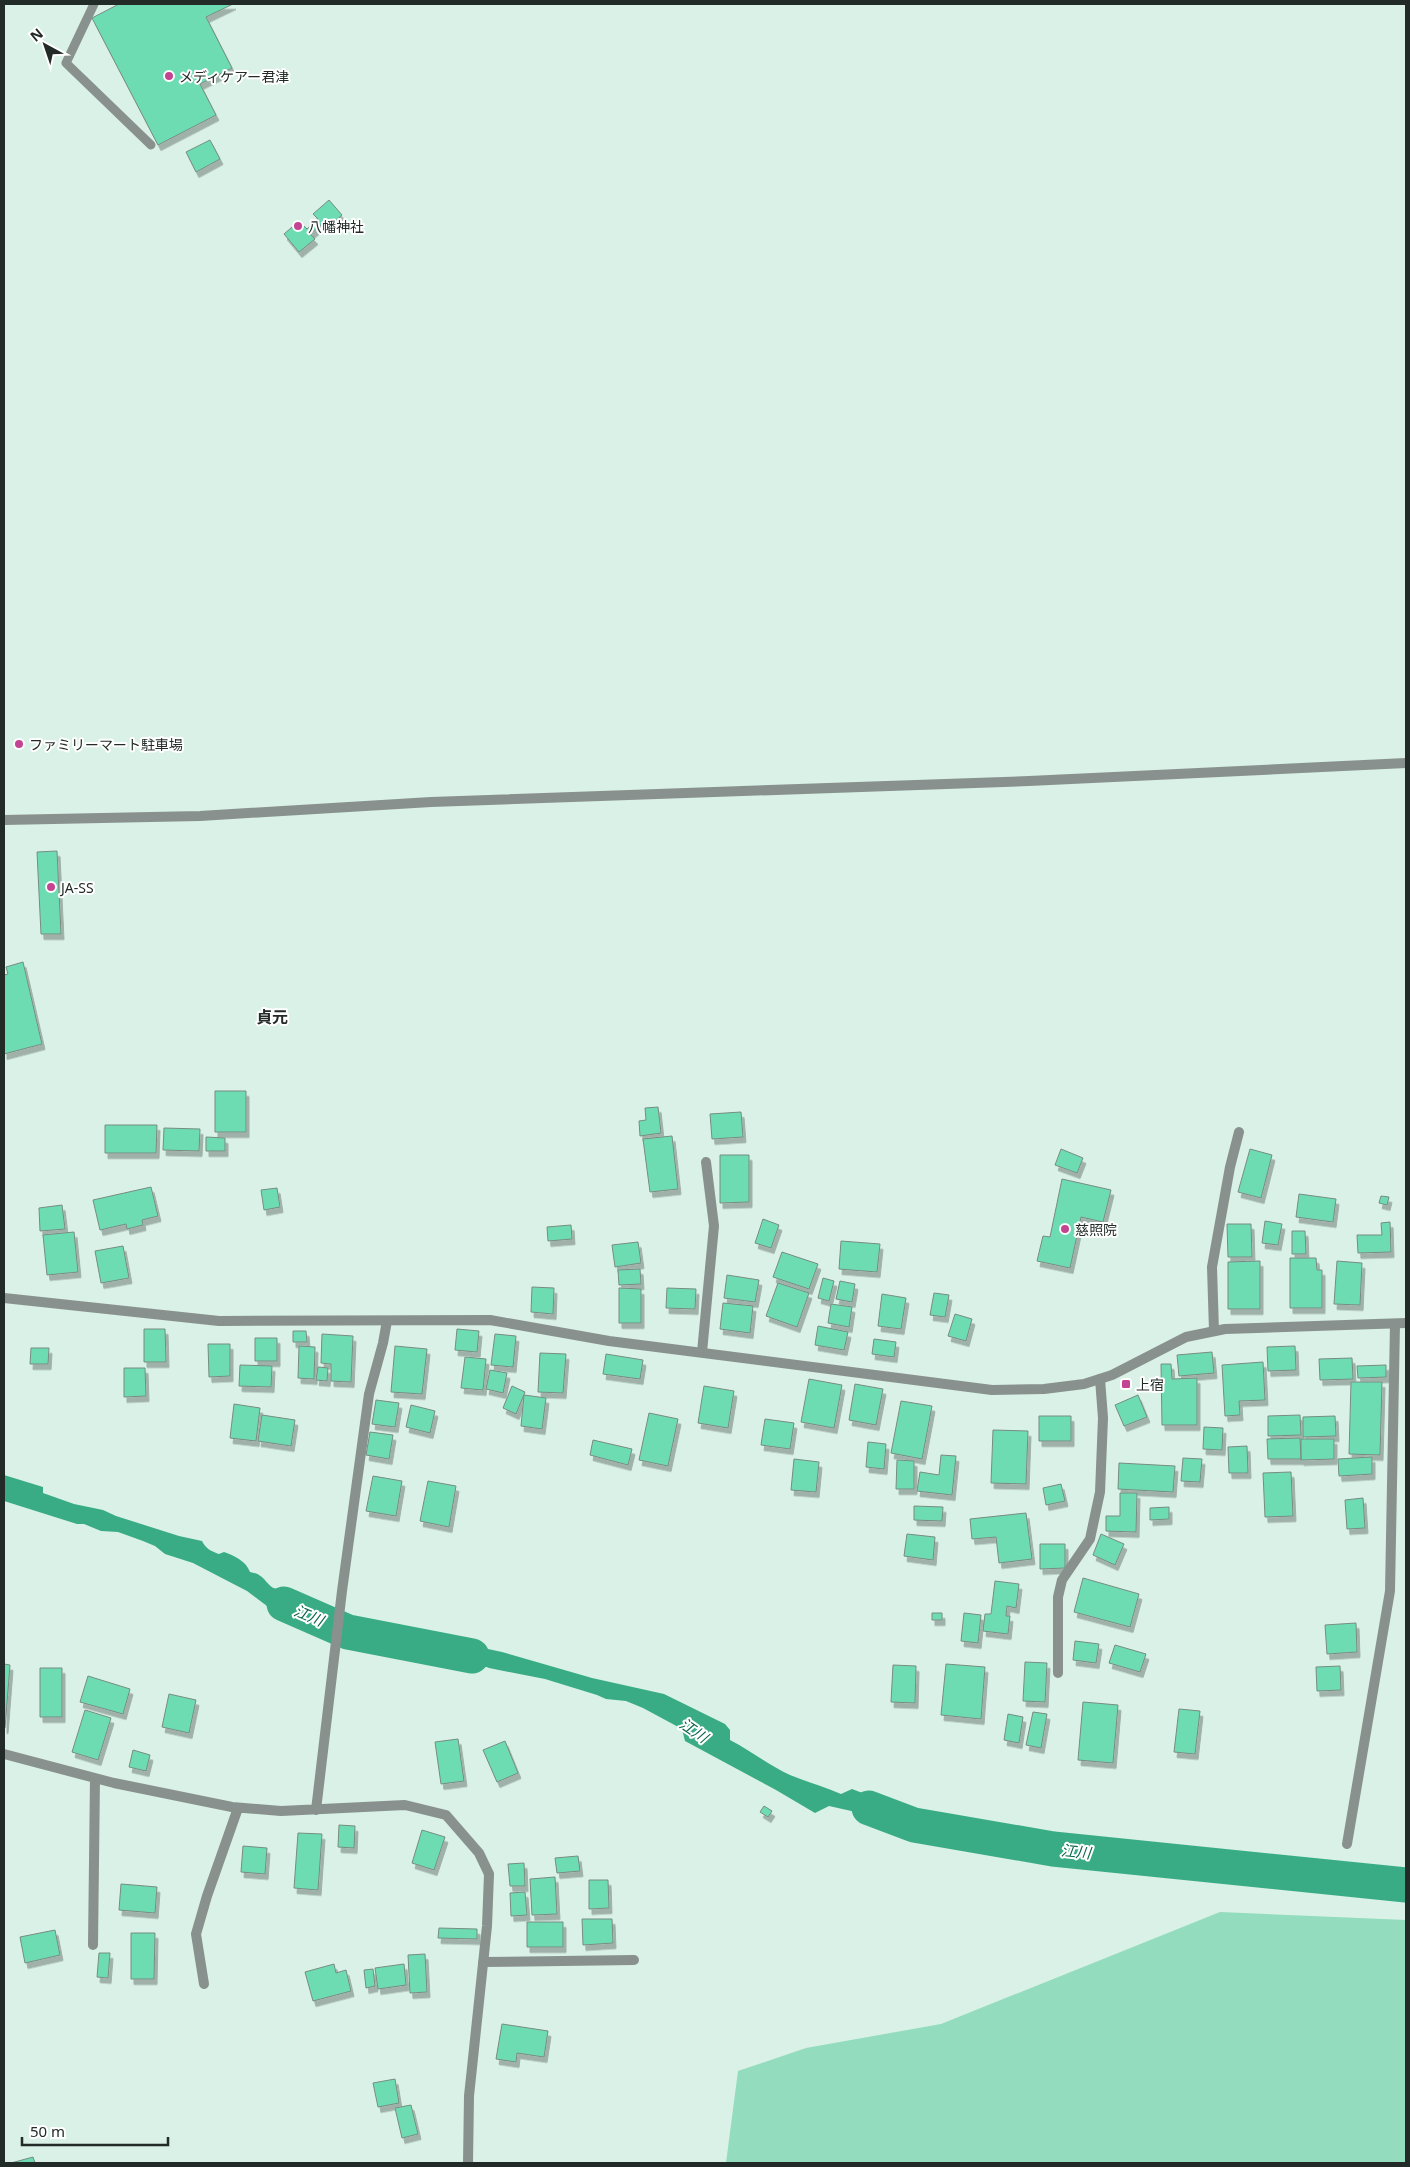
<svg xmlns="http://www.w3.org/2000/svg" width="1410" height="2167" font-family="'Noto Sans','Noto Sans JP',sans-serif">
  <style>
    .green { fill: #93dcbe }
    .water { fill: #39ac85 }
    .lines { fill: none; stroke-linecap: round; stroke-linejoin: round }
    .river { stroke: #39ac85; stroke-width: 35 }
    .building { fill: #6edcb2; stroke: #768c82; filter: url(#shadow) }
    .service { stroke: #88918d; stroke-width: 9 }
    .minor { stroke: #88918d; stroke-width: 10 }
    .tertiary { stroke: #88918d; stroke-width: 10 }
    .poi-dot { fill: #c34491; stroke: #fff; stroke-width: 2 }
    .labels { text-anchor: middle; dominant-baseline: central; stroke-width: 4; stroke-linejoin: round; paint-order: stroke }
    .poi-label { font-size: 14px; fill: #222b27; stroke: #fff; text-anchor: start }
    .water-label { font-size: 15px; font-style: italic; fill: #0a644a; stroke: #fff }
    .quarter-label { font-size: 16px; font-weight: bold; fill: #222b27; stroke: #fff }
  </style>
  <defs>
    <filter id="shadow"><feDropShadow dx="3" dy="5.5" stdDeviation="0" flood-color="#0004"/></filter>
  </defs>
  <rect width="100%" height="100%" fill="#d9f1e6"/>
  <path class="green" d="M1220,1912L1406,1920V2163H726L738,2071L806,2048L941,2024Z"/>
  <path class="water" d="M4,1475L43,1487V1493L74,1504L103,1510L116,1516L179,1536L202,1541C206,1549 211,1551 219,1554L224,1552C235,1556 246,1561 250,1572C253,1573 257,1573 259,1575C269,1581 269,1592 284,1588L312,1608L319,1610L330,1609L327,1639L283,1618L247,1591L193,1563L165,1554L155,1546L143,1541L118,1532L101,1531L84,1524H77L4,1501Z
    M345,1624L367,1630L369,1636L360,1643L342,1639Z
    M432,1637L502,1652L592,1678L664,1694L725,1724L730,1730V1740C751,1751 769,1765 790,1775C807,1782 825,1787 841,1794L852,1789L904,1809L903,1816L914,1825L829,1806L815,1813L776,1790L685,1741L682,1729L643,1708L626,1701L606,1699L597,1695L545,1679L489,1668L472,1661L429,1651L426,1646Z"/>
  <g class="lines">
    <path class="river" d="M284,1604L348,1632L472,1656
      M869,1808L914,1825L1053,1849L1406,1885"/>
  </g>
  <path class="building" d="M119,4H233L206,17L232,68L200,84L216,115L158,145L92,18Z
    M210,140L220,159L196,172L186,152Z
    M329,200L342,215L326,229L322,224L310,234L315,239L299,252L284,234L299,221L307,229L318,219L313,214Z
    M57,851L61,934H41L37,852Z
    M23,962L42,1044L4,1054V975L8,974L6,967Z
    M215,1091H246V1132H215Z
    M658,1107L661,1133L640,1136L639,1121L646,1120L645,1108Z
    M741,1112L743,1137L712,1139L710,1114Z
    M105,1125H157L156,1153H105Z
    M164,1128L200,1129L199,1151L163,1150Z
    M672,1136L678,1189L650,1192L643,1139Z
    M206,1137L225,1138V1151H206Z
    M1061,1149L1083,1158L1077,1173L1055,1165Z
    M1250,1149L1272,1155L1261,1198L1238,1192Z
    M720,1155H749V1202L720,1203Z
    M1062,1179L1111,1190L1103,1222L1081,1217L1070,1268L1037,1261L1043,1236L1050,1237Z
    M151,1187L158,1216L142,1220L143,1225L127,1229L126,1224L100,1230L93,1200Z
    M277,1188L280,1207L264,1210L261,1190Z
    M1299,1194L1336,1199L1333,1222L1296,1217Z
    M1381,1196L1389,1197L1387,1205L1379,1203Z
    M62,1205L65,1229L40,1231L39,1208Z
    M763,1219L779,1225L771,1248L755,1243Z
    M1265,1221L1282,1224L1278,1245L1262,1243Z
    M1390,1222L1391,1252L1358,1253L1357,1235H1382L1381,1223Z
    M1227,1224H1251L1252,1257H1228Z
    M571,1225L572,1239L548,1241L547,1227Z
    M1292,1231H1305L1306,1254H1292Z
    M74,1232L78,1272L47,1275L43,1235Z
    M841,1241L880,1244L877,1272L839,1269Z
    M638,1242L641,1263L615,1267L612,1245Z
    M123,1246L129,1278L101,1283L95,1251Z
    M782,1252L818,1264L809,1289L773,1277Z
    M1290,1258H1316L1317,1270H1322V1308H1290Z
    M1260,1261V1309H1228V1262Z
    M1337,1261L1362,1263L1360,1305L1334,1304Z
    M640,1269L641,1284L619,1285L618,1270Z
    M727,1275L759,1280L755,1302L724,1298Z
    M823,1278L834,1281L829,1301L818,1298Z
    M840,1281L855,1284L852,1302L836,1299Z
    M778,1283L809,1293L797,1327L766,1316Z
    M532,1287L554,1288L553,1314L531,1312Z
    M619,1288L641,1289V1323H619Z
    M667,1288L696,1289L695,1309L666,1308Z
    M934,1293L949,1295L945,1317L930,1315Z
    M882,1294L906,1298L901,1329L878,1326Z
    M723,1303L753,1306L750,1333L720,1329Z
    M831,1304L852,1307L849,1327L828,1323Z
    M955,1314L972,1319L966,1341L948,1336Z
    M818,1326L848,1332L844,1350L815,1345Z
    M144,1329H165L166,1362H144Z
    M457,1329L479,1331L477,1352L455,1350Z
    M293,1331H306L307,1342H293Z
    M322,1334L353,1336L351,1382L331,1381V1364L321,1363Z
    M495,1334L516,1336L513,1367L491,1365Z
    M255,1338H277V1361H255Z
    M874,1339L896,1342L894,1357L872,1354Z
    M208,1344H230V1376L209,1377Z
    M299,1346L315,1347L314,1379L298,1378Z
    M395,1346L427,1349L422,1394L391,1392Z
    M1295,1346L1296,1370L1268,1371L1267,1347Z
    M31,1348H49L48,1364H30Z
    M1212,1352L1214,1373L1179,1376L1177,1355Z
    M540,1353L566,1354L563,1393L538,1392Z
    M606,1354L643,1360L640,1379L603,1374Z
    M465,1357L486,1359L483,1390L461,1388Z
    M1352,1358L1353,1379L1320,1380L1319,1359Z
    M1263,1362L1265,1400L1239,1401L1240,1415L1225,1416L1222,1365Z
    M1161,1364H1171L1172,1379L1197,1378V1425H1162Z
    M240,1365L272,1366L271,1387L239,1386Z
    M1386,1365V1377L1358,1378L1357,1366Z
    M318,1367L328,1368L327,1381L316,1380Z
    M124,1368H145L146,1396L124,1397Z
    M490,1370L507,1373L503,1393L486,1389Z
    M809,1379L842,1385L834,1428L801,1422Z
    M1351,1382H1382L1380,1455L1349,1454Z
    M855,1384L883,1389L876,1425L849,1420Z
    M512,1386L525,1392L516,1414L503,1408Z
    M704,1386L734,1391L728,1428L698,1423Z
    M524,1395L546,1398L542,1429L521,1426Z
    M1138,1395L1147,1417L1124,1426L1115,1405Z
    M376,1400L399,1403L395,1427L372,1424Z
    M901,1401L932,1406L922,1459L891,1453Z
    M234,1404L260,1408L256,1441L230,1438Z
    M411,1405L435,1411L430,1433L406,1427Z
    M649,1413L678,1419L668,1466L639,1460Z
    M262,1415L295,1420L291,1446L258,1441Z
    M1300,1415L1301,1435L1268,1436V1416Z
    M1039,1416H1071V1441H1039Z
    M1335,1416L1336,1436L1303,1437V1417Z
    M765,1419L794,1423L790,1449L761,1445Z
    M1204,1427L1223,1428L1222,1450L1203,1449Z
    M993,1430L1028,1431L1026,1484L991,1483Z
    M370,1432L393,1435L389,1459L366,1455Z
    M1300,1438L1301,1459H1268L1267,1439Z
    M1301,1439H1334V1459L1301,1460Z
    M593,1440L632,1449L628,1465L590,1455Z
    M868,1442L886,1444L884,1469L866,1467Z
    M1247,1446L1248,1473H1229L1228,1447Z
    M941,1455L956,1456L952,1495L917,1491L920,1472L939,1475Z
    M1372,1457V1474L1339,1476L1338,1459Z
    M1183,1458L1202,1459L1200,1482L1181,1481Z
    M794,1459L819,1462L816,1492L791,1490Z
    M897,1460L914,1461V1489H896Z
    M1119,1463L1175,1466L1173,1492L1118,1489Z
    M1291,1472L1293,1516L1265,1517L1263,1473Z
    M373,1476L402,1481L396,1516L366,1511Z
    M428,1481L456,1486L449,1527L420,1521Z
    M1061,1484L1065,1501L1046,1505L1043,1488Z
    M1120,1493H1137L1136,1532L1106,1531V1516H1120Z
    M1363,1498L1365,1528L1347,1529L1345,1500Z
    M914,1506L943,1507L942,1521L914,1520Z
    M1169,1507V1519L1150,1520V1508Z
    M1026,1513L1032,1559L999,1563L996,1537L972,1539L970,1519Z
    M907,1534L935,1537L933,1560L904,1556Z
    M1101,1534L1124,1544L1115,1565L1093,1555Z
    M1040,1544H1065V1568L1040,1569Z
    M1083,1578L1139,1594L1130,1627L1074,1612Z
    M995,1581L1019,1584L1016,1608L1007,1606L1006,1616H1010L1008,1634L983,1631L985,1614H991Z
    M932,1613H942V1620H932Z
    M964,1613L981,1615L978,1643L961,1641Z
    M1356,1623L1357,1652L1327,1654L1325,1625Z
    M1075,1641L1099,1644L1096,1663L1073,1660Z
    M1115,1645L1146,1654L1140,1672L1109,1663Z
    M1025,1662L1047,1663L1045,1702L1023,1701Z
    M4,1664L10,1665L5,1728H4Z
    M946,1664L985,1667L981,1719L941,1715Z
    M893,1665L916,1666L915,1703L891,1702Z
    M1340,1666L1341,1690L1317,1691L1316,1667Z
    M40,1668H62V1717H40Z
    M88,1676L130,1689L123,1714L80,1702Z
    M169,1694L196,1700L189,1733L162,1727Z
    M1083,1702L1118,1705L1113,1763L1078,1760Z
    M1179,1709L1200,1711L1195,1754L1174,1752Z
    M85,1710L111,1718L98,1760L72,1752Z
    M1033,1712L1047,1714L1041,1748L1026,1745Z
    M1008,1714L1023,1717L1019,1743L1004,1740Z
    M458,1739L464,1781L441,1784L435,1742Z
    M505,1741L518,1773L497,1782L483,1750Z
    M133,1750L150,1755L146,1771L129,1767Z
    M764,1806L772,1811L768,1817L760,1812Z
    M339,1825L355,1826L354,1848L338,1847Z
    M422,1830L445,1837L434,1870L412,1863Z
    M298,1833L322,1834L318,1890L294,1888Z
    M243,1846L267,1848L265,1874L241,1872Z
    M578,1856L580,1871L557,1873L555,1858Z
    M524,1863L525,1886H510L508,1864Z
    M555,1877L557,1914L532,1915L530,1879Z
    M589,1880H608L609,1908L589,1909Z
    M121,1884L157,1887L155,1913L119,1910Z
    M525,1892L527,1915L511,1916L510,1893Z
    M582,1919H612L613,1943L583,1945Z
    M527,1922H563V1947H527Z
    M439,1928L477,1929V1939L438,1938Z
    M55,1930L60,1955L25,1963L20,1937Z
    M131,1933H155L154,1979H131Z
    M99,1953H110L108,1978L97,1977Z
    M425,1954L427,1992L410,1993L408,1955Z
    M334,1964L336,1973L346,1970L351,1991L313,2001L305,1972Z
    M404,1964L406,1985L378,1989L375,1968Z
    M373,1969L375,1986L366,1988L364,1970Z
    M502,2024L548,2031L544,2057L517,2053L516,2062L496,2059Z
    M395,2079L399,2103L378,2107L373,2083Z
    M411,2105L418,2134L402,2138L395,2108Z
    M33,2157L35,2163H11Z"/>
  <g class="lines">
    <path class="service" d="M94,4L66,63L151,145"/>
    <path class="minor" d="M1214,1331L1212,1267L1230,1167L1239,1132
      M702,1352L714,1226L706,1162
      M1058,1673V1597L1062,1580L1090,1539L1100,1492L1103,1418L1100,1379
      M4,1754L114,1783L232,1807L281,1811L405,1805L446,1815L479,1853L489,1874L487,1926L469,2096L468,2163
      M316,1810L342,1591L369,1394L383,1343L387,1321
      M1347,1844L1390,1591L1395,1324
      M93,1945L95,1778
      M483,1962L634,1960
      M204,1984L196,1934L207,1896L238,1808"/>
    <path class="tertiary" d="M4,820L200,816L431,802L1029,781L1406,763
      M4,1298L219,1321L490,1320L609,1341L992,1390L1044,1389L1084,1384L1112,1375L1186,1337L1225,1329L1406,1323"/>
  </g>
  <g class="poi-dot">
    <circle cx="169" cy="76" r="5"/>
    <circle cx="298" cy="226" r="5"/>
    <circle cx="19" cy="744" r="5"/>
    <circle cx="51" cy="887" r="5"/>
    <circle cx="1065" cy="1229" r="5"/>
    <rect x="1121" y="1379" width="10" height="10" rx="2.5"/>
  </g>
  <g class="labels">
    <g class="poi-label">
      <text x="179" y="76">メディケアー君津</text>
      <text x="308" y="226">八幡神社</text>
      <text x="29" y="744">ファミリーマート駐車場</text>
      <text x="61" y="887">JA-SS</text>
      <text x="1075" y="1229">慈照院</text>
      <text x="1136" y="1384">上宿</text>
    </g>
    <g class="water-label">
      <text transform="translate(309 1615) rotate(23)">江川</text>
      <text transform="translate(694 1730) rotate(34)">江川</text>
      <text transform="translate(1076 1851) rotate(6)">江川</text>
    </g>
    <g class="quarter-label">
      <text x="272" y="1017">貞元</text>
    </g>
  </g>
  <rect width="1410" height="2167" fill="none" stroke="#222b27" stroke-width="10"/>
  <g transform="translate(45 45) rotate(320)" stroke="#ffffff" stroke-width="4" paint-order="stroke">
  <path d="M0-4L9 19L0 12L-9 19Z" fill="#222b27"/>
  <text y="-8" font-size="14" font-weight="bold" text-anchor="middle" fill="#222b27">N</text>
  </g>
  <path d="M22 2137v8h146v-8" fill="none" stroke="#222b27" stroke-width="2.5"/>
  <text x="30" y="2137" font-size="15" fill="#222b27" stroke="#ffffff" stroke-width="4" paint-order="stroke">50 m</text>
</svg>
